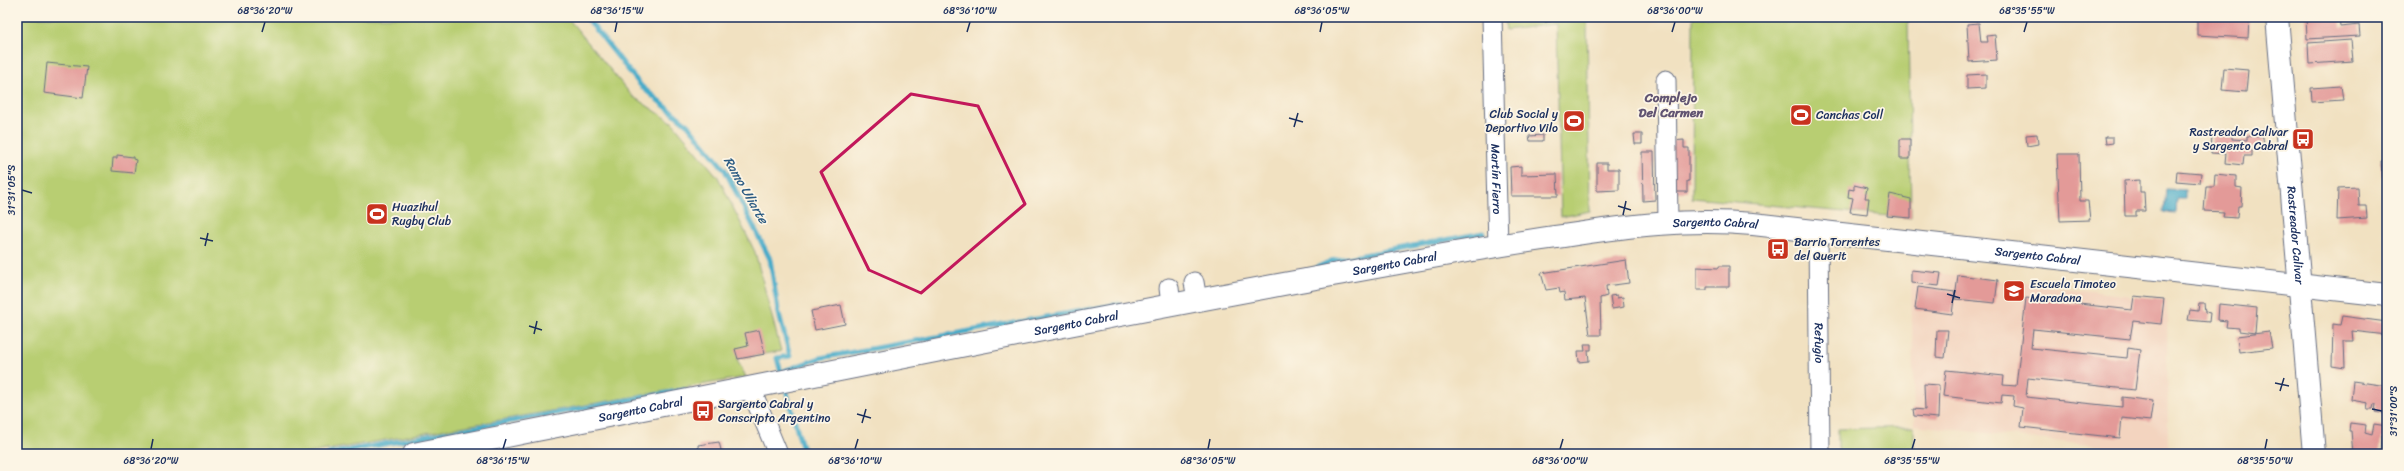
<svg xmlns="http://www.w3.org/2000/svg" width="2404" height="471" font-family="Sriracha,sans-serif">
  <style>
    .built { fill: #f3d4bf }
    .green { fill: #b8ce72; stroke: #6a7e68 }
    .water { fill: #4aacc9; stroke: #326e94 }
    .lines { fill: none; stroke-linecap: round; stroke-linejoin: round }
    .stream { stroke: #4aacc9; stroke-width: 5 }
    .building { fill: #e39a98 }
    .street-casing { stroke: #666d81; stroke-width: 21 }
    .secondary-casing { stroke: #666d81; stroke-width: 24 }
    .street { stroke: #fff; stroke-width: 19 }
    .secondary { stroke: #fff; stroke-width: 22 }
    .marked { fill: none; stroke: #c2185b; stroke-width: 3; stroke-linejoin: round }
    .ticks { fill: none; stroke: #1b2f5e; stroke-width: 1.5 }
    .labels { text-anchor: middle; dominant-baseline: central; stroke-width: 3.5; stroke-linejoin: round; paint-order: stroke }
    .poi-label { font-size: 12px; fill: #1b2f5e; stroke: #fcf5e5; text-anchor: start }
    .street-label { font-size: 12px; fill: #1b2f5e; stroke: #fcf5e5 }
    .neighbourhood-label { font-size: 13px; font-weight: bold; fill: #615472; stroke: #fcf5e5 }
    .water-label { font-size: 13px; font-style: italic; fill: #2b5b83; stroke: #fcf5e5 }
    .neatline { fill: none; stroke: #1b2f5e; stroke-width: 1.5 }
    .ticks-label { font-size: 10px; text-anchor: middle; fill: #1b2f5e }
  </style>
  <rect width="100%" height="100%" fill="#fcf5e5"/>
  <filter id="ink" filterUnits="userSpaceOnUse"><feTurbulence type="fractalNoise" baseFrequency=".025" numOctaves="2"/><feDisplacementMap in="SourceGraphic" scale="8" xChannelSelector="R" yChannelSelector="G"/><feConvolveMatrix kernelMatrix="1 2 1 2 8 2 1 2 1" color-interpolation-filters="sRGB"/></filter>
  <filter id="wash" filterUnits="userSpaceOnUse"><feTurbulence type="fractalNoise" baseFrequency=".012" numOctaves="4" result="noise"/><feDisplacementMap in="SourceGraphic" scale="16" xChannelSelector="R" yChannelSelector="G"/><feGaussianBlur stdDeviation="0.9" result="paint"/><feColorMatrix in="noise" values="0 0 0 0 0 0 0 0 0 0 0 0 0 0 0 0 0 1.4 0 .05"/><feComposite in="paint" operator="in"/></filter>
  <g filter="url(#wash)">
    <rect width="100%" height="100%" fill="#f1e1c1"/>
    <path class="built" d="M1911,270L2167,300L2168,454L1914,425Z"/>
    <path class="green" d="M17,17H567L632,96L672,122L718,177L755,252L781,351L737,359L746,377L305,454H17Z
      M1505,17H1615L1587,21L1590,211L1561,217L1556,24L1506,30Z
      M1693,17H1908L1911,218L1692,198Z
      M1914,427V454H1844L1838,448V429Z"/>
    <path class="water" d="M2166,189L2185,190V199H2177L2176,213L2164,212Z"/>
    <g class="lines">
      <path class="stream" d="M586,17L642,87L688,125L725,170L770,259L778,310L790,356L777,358L782,376
        M1316,268L1331,261L1483,233
        M786,370L820,358L1119,304
        M785,386L804,454
        M329,454L684,390"/>
    </g>
    <g id="blocks">
      <path class="building" d="M1544,17H1550L1551,21L1545,22Z
        M2197,17L2249,18L2248,38L2197,35Z
        M2306,17H2339L2340,27L2359,25L2360,36L2307,39Z
        M1979,23L1981,42H1988L1987,36L1995,35L1997,60L1969,62L1967,24Z
        M2351,40L2353,61L2309,64L2308,43Z
        M47,63L87,67L83,98L44,93Z
        M2224,68L2248,70L2246,92L2222,90Z
        M1986,74V88L1967,89V75Z
        M2341,86L2343,100L2312,102L2311,88Z
        M1634,134H1642V144H1635Z
        M2037,134L2038,144L2027,146L2026,135Z
        M2212,134L2232,135V139L2247,140V136L2263,137L2264,149L2252,148V156H2244L2243,165L2225,163L2226,154L2211,153Z
        M1543,135V141H1530L1529,136Z
        M2105,137H2113V143L2106,144Z
        M1900,139H1910V159H1900Z
        M1684,140V148H1689V181H1687V192H1672L1671,141Z
        M1642,152H1654L1655,200L1643,201Z
        M2057,154H2079L2080,201H2088L2090,220L2060,221Z
        M117,155L133,157V159L136,160L134,173L112,171L113,158H117Z
        M2381,161H2387V177H2382Z
        M1597,163H1607V169H1619V190L1597,191Z
        M1521,166V175L1557,174L1558,196H1511L1510,167Z
        M2177,171L2201,173L2200,183L2176,181Z
        M2215,174L2236,176V187L2242,188L2241,206H2238L2237,218L2223,217L2224,212L2204,211L2206,186H2214Z
        M2140,180V192H2144L2145,211H2136V216H2125L2124,181Z
        M1854,185L1867,188L1865,198H1869L1867,214L1850,212L1853,198L1848,197L1849,189L1854,190Z
        M2358,187L2359,206H2366L2367,218L2337,220L2338,188Z
        M1890,194L1911,199V218L1887,216Z
        M1626,260L1629,283L1606,286L1607,296L1600,298L1601,335H1590L1585,298L1565,300L1564,292L1560,293L1559,288L1546,290L1541,273Z
        M1719,266H1729V287H1707V290H1697V267L1719,268Z
        M1911,270L1941,273L1939,286L1911,283Z
        M1958,275L1998,280L1995,303L1955,299Z
        M1918,287L1955,292L1952,314L1915,309Z
        M1617,295V298L1623,297L1624,307L1612,309L1610,296Z
        M2134,296L2164,299L2161,324L2133,321L2130,339L2033,329L2031,348L2127,358L2128,348L2140,350L2135,390L2028,378L2026,397L2122,407V397L2153,401L2150,421L2122,418L2120,438L2021,427L2023,408L2013,406L2014,396L2002,395L2001,403L1943,396L1946,370L2004,376L2003,385L2016,386L2026,298L2132,310Z
        M2199,303H2204L2205,312L2210,313L2209,322L2188,320L2190,310L2198,311Z
        M2219,304L2257,308L2255,333L2239,331V328L2226,327L2227,321L2218,320Z
        M841,305L845,324L815,330L811,311Z
        M2342,316L2387,322V335L2352,331L2353,341H2344L2345,368L2332,366L2333,324L2340,325Z
        M759,330L765,354L738,359L735,349L748,346L745,333Z
        M1937,330H1948L1945,358L1936,357Z
        M2269,332L2272,348L2239,352L2237,336Z
        M1584,344H1591V350H1588L1589,361L1579,362L1578,351H1585Z
        M2353,381L2387,386V414L2375,412L2376,404H2374L2373,409H2367L2368,403L2351,400Z
        M1924,384L1939,385L1938,418L1914,416L1913,409L1925,410Z
        M2350,423L2366,425L2365,433L2372,435L2374,424L2387,426V437L2381,436L2380,454H2353L2351,431H2349Z
        M719,442L722,454H699L698,445Z"/>
    </g>
  </g>
  <g filter="url(#ink)">
    <use href="#blocks" fill-opacity="0" stroke="#666d81" stroke-width="1"/>
    <g class="lines">
      <g class="street-casing">
        <g id="street">
          <path id="s1" d="M1492,17L1498,245"/>
          <path d="M1666,80L1668,222"/>
          <path id="s2" d="M1818,231L1820,454"/>
          <path d="M1194,282L1197,300"/>
          <path d="M1169,288L1171,305"/>
          <path d="M751,389L778,454"/>
        </g>
      </g>
      <g class="secondary-casing">
        <g id="secondary">
          <path id="s3" d="M2277,17L2314,454"/>
          <path id="s4" d="M414,454C710,397 1004,335 1300,281C1388,265 1475,248 1563,236C1627,226 1688,218 1753,224L2387,295"/>
        </g>
      </g>
      <use href="#street" class="street"/>
      <use href="#secondary" class="secondary"/>
    </g>
  </g>
  <path class="marked" d="M911,94L978,106L1025,204L921,293L869,270L821,172Z"/>
  <path class="ticks" d="M262,32L265,22M615,32L617,22M967,32L970,22M1320,32L1322,22M1672,32L1675,22M2024,32L2027,22M1289,118L1303,122M1294,127L1298,113M22,190L32,193M1618,206L1631,210M1623,215L1626,201M200,238L213,241M205,246L208,233M1947,294L1960,298M1952,303L1955,290M529,326L542,330M534,334L537,321M2275,383L2289,386M2280,391L2284,378M2372,409L2382,411M857,414L871,418M862,423L866,409M151,449L153,439M503,449L506,439M855,449L858,439M1208,449L1210,439M1560,449L1563,439M1912,449L1915,439M2265,449L2267,439"/>
  <defs>
    <g id="stadium-square" transform="scale(1.15)"><rect x="-9" y="-9" width="18" height="18" rx="4" fill="#c8321e" stroke="#fcf5e5"/><path d="M0-5a6.5 5 0 1 0 0 10a6.5 5 0 1 0 0-10ZM-3.5-1.8h7v3.6h-7Z" fill="#fff"/></g>
    <g id="bus-square" transform="scale(1.15)"><rect x="-9" y="-9" width="18" height="18" rx="4" fill="#c8321e" stroke="#fcf5e5"/><path d="M-5-6H5V4H4V6H2V4H-2V6H-4V4H-5ZM-3.5-4V0h7V-4ZM-3.5 1.2v1.5H-2V1.2ZM2 1.2v1.5H3.5V1.2Z" fill="#fff"/></g>
    <g id="school-square" transform="scale(1.15)"><rect x="-9" y="-9" width="18" height="18" rx="4" fill="#c8321e" stroke="#fcf5e5"/><path d="M0-5L7-2L0 1L-7-2ZM-4 1L0 2.5L4 1V4Q0 6-4 4Z" fill="#fff"/></g>
  </defs>
  <g fill-rule="evenodd">
    <use href="#stadium-square" x="1801" y="115"/>
    <use href="#stadium-square" x="1574" y="121"/>
    <use href="#bus-square" x="2303" y="139"/>
    <use href="#stadium-square" x="377" y="214"/>
    <use href="#bus-square" x="1778" y="249"/>
    <use href="#school-square" x="2014" y="291"/>
    <use href="#bus-square" x="703" y="411"/>
  </g>
  <g class="labels">
    <g class="poi-label">
      <text x="1558" y="114" text-anchor="end">Club Social y<tspan x="1558" dy="14">Deportivo Vilo</tspan></text>
      <text x="1816" y="115">Canchas Coll</text>
      <text x="2288" y="132" text-anchor="end">Rastreador Calivar<tspan x="2288" dy="14">y Sargento Cabral</tspan></text>
      <text x="392" y="207">Huazihul<tspan x="392" dy="14">Rugby Club</tspan></text>
      <text x="1794" y="242">Barrio Torrentes<tspan x="1794" dy="14">del Querit</tspan></text>
      <text x="2030" y="284">Escuela Timoteo<tspan x="2030" dy="14">Maradona</tspan></text>
      <text x="718" y="404">Sargento Cabral y<tspan x="718" dy="14">Conscripto Argentino</tspan></text>
    </g>
    <g class="street-label">
      <text stroke="none"><textPath href="#s1" startOffset="162">Martín Fierro</textPath></text>
      <text stroke="none"><textPath href="#s4" startOffset="1323">Sargento Cabral</textPath></text>
      <text stroke="none"><textPath href="#s3" startOffset="219">Rastreador Calivar</textPath></text>
      <text stroke="none"><textPath href="#s4" startOffset="1647">Sargento Cabral</textPath></text>
      <text stroke="none"><textPath href="#s4" startOffset="999">Sargento Cabral</textPath></text>
      <text stroke="none"><textPath href="#s4" startOffset="675">Sargento Cabral</textPath></text>
      <text stroke="none"><textPath href="#s2" startOffset="112">Refugio</textPath></text>
      <text stroke="none"><textPath href="#s4" startOffset="231">Sargento Cabral</textPath></text>
    </g>
    <g class="neighbourhood-label">
      <text x="1671" y="97">Complejo<tspan x="1671" dy="15">Del Carmen</tspan></text>
    </g>
    <g class="water-label">
      <text transform="translate(746 190) rotate(60)">Ramo Uliarte</text>
    </g>
  </g>
  <rect width="2404" height="471" fill="none" stroke="#fcf5e5" stroke-width="44"/>
  <rect x="22" y="22" width="2360" height="427" class="neatline"/>
  <g class="ticks-label">
    <text x="265" y="14">68°36'20"W</text>
    <text x="617" y="14">68°36'15"W</text>
    <text x="970" y="14">68°36'10"W</text>
    <text x="1322" y="14">68°36'05"W</text>
    <text x="1675" y="14">68°36'00"W</text>
    <text x="2027" y="14">68°35'55"W</text>
    <text transform="translate(11 190) rotate(-90)" y="4">31°31'05"S</text>
    <text transform="translate(2393 411) rotate(-90)" y="4">31°31'00"S</text>
    <text x="151" y="464">68°36'20"W</text>
    <text x="503" y="464">68°36'15"W</text>
    <text x="855" y="464">68°36'10"W</text>
    <text x="1208" y="464">68°36'05"W</text>
    <text x="1560" y="464">68°36'00"W</text>
    <text x="1912" y="464">68°35'55"W</text>
    <text x="2265" y="464">68°35'50"W</text>
  </g>
</svg>
